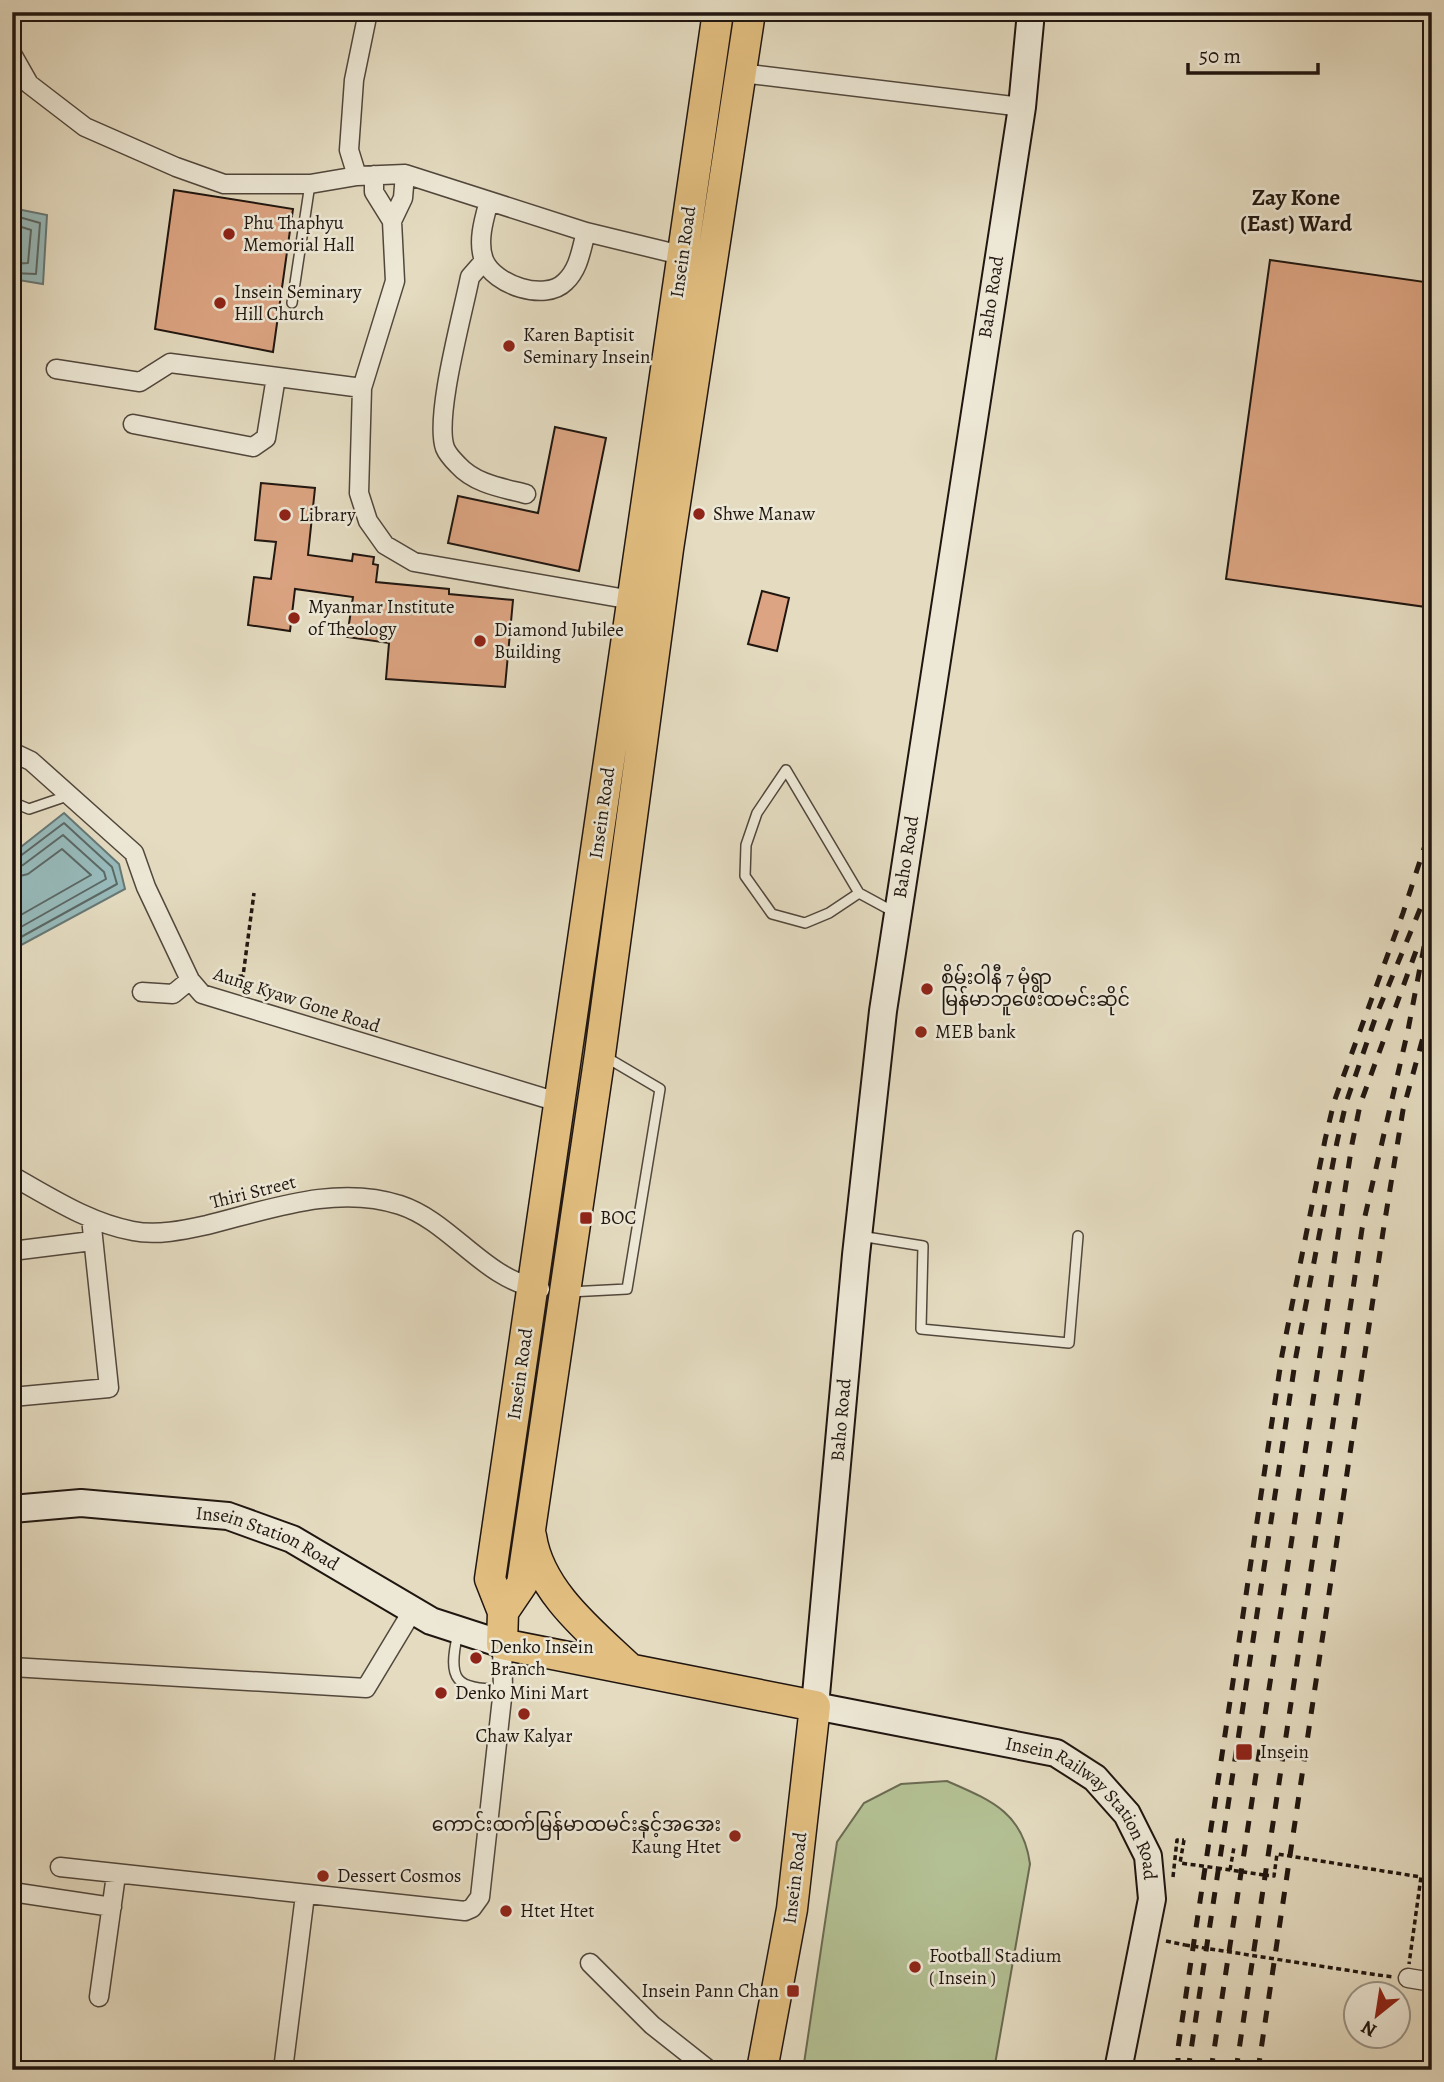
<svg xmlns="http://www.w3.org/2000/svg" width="1444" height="2082" font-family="Alegreya,'Noto Sans Myanmar',serif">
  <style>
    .green { fill: #b3c093; stroke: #6a6b52; stroke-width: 2 }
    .water { fill: #97b9b9; stroke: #677875; stroke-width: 2 }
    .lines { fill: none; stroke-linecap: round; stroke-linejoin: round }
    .shore { stroke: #5c6864; stroke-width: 2 }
    .building { fill: #dca482; stroke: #201610; stroke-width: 2 }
    .lane-casing { stroke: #51473c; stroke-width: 12 }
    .street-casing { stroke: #51473c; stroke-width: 21 }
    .secondary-casing { stroke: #201610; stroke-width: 30 }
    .primary-casing { stroke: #201610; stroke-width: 33 }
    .path { stroke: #201610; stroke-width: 3.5; stroke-dasharray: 5 3.5; stroke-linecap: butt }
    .lane { stroke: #ede8d6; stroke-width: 9 }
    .street { stroke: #ede8d6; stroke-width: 18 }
    .secondary { stroke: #ede8d6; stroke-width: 26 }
    .primary { stroke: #e2be80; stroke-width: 30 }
    .rail { stroke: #201610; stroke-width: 5; stroke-dasharray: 12 12; stroke-linecap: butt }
    .path-bridge { stroke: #201610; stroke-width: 3.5; stroke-dasharray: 5 3.5; stroke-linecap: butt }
    .poi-dot { fill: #8f2418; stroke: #ede8d6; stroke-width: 2.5 }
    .labels { text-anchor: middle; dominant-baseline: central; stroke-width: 5; stroke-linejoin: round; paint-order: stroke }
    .poi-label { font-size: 19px; fill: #201610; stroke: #ede8d6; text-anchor: start }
    .street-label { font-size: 19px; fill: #201610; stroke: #ede8d6 }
    .quarter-label { font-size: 23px; font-weight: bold; fill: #201610; stroke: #ede8d6 }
  </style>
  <rect width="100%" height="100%" fill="#e4dbc0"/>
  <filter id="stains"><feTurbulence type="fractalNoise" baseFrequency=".00286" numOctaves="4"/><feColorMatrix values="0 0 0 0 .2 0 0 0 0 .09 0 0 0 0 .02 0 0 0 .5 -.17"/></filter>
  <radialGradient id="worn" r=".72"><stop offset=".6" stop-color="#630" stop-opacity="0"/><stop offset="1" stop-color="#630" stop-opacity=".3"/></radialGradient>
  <path class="green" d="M947,1781C990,1800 1023,1812 1030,1864L994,2070H803L837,1842L864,1803L901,1784Z"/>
  <path class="water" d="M12,208L47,215L43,284L12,279Z
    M64,813L119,864L125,889L12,950V854Z"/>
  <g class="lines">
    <path class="shore" d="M12,215L40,223L36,274L12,273
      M12,224L31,230L28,263L12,264
      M12,859L19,857L64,823L112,867L117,884L12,942
      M12,868L23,865L63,835L104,872L106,879L12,932
      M12,878L28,874L62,849L91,875L12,920"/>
  </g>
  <path class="building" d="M174,190L293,209L273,352L155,329Z
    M1270,260L1432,283V564L1426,607L1226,579Z
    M555,427L606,438L579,571L448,543L458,496L538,513Z
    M261,483L315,488L308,555L352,561L353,554L374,557L373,564L378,565L376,582L449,589V594L513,600L505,687L386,679L389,643L347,637L353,597L295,589L290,631L248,625L254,577L271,579L276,542L255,540Z
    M762,591L789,598L777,651L748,644Z"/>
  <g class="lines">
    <g class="lane-casing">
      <path id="lane" d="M292,303L310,184
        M12,802L29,809L70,795
        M859,893L829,913L805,923L772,914L745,876L746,845L757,813L786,770L859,893L894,912
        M860,1236L923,1246L921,1329L1069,1343L1078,1236
        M569,1292L627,1289L660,1089L604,1056
        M458,1633C447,1680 455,1690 503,1689"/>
    </g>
    <g class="street-casing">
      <path id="street" d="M12,54L29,84L85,127L176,167L224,184H310L357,176L405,174L586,232L689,257
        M741,73L1022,107
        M374,175V192L392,221L395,281L362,388L359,493L368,521L385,545L414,562L632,600
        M357,176L349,150L354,80L368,12
        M489,201C484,219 477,242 484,260C494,285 545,302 565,282C579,269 581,250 586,232
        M392,221L403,198L405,174
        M484,261L470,277C463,313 434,417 445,448C447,453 454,461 458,465C475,484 503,488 526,494
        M56,369L140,382L170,363L362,388
        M133,424L253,447L266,438L276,377
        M12,752L31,761L134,853L146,887L190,980L202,994L561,1103
        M142,992L173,994L190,980
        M12,1176C50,1197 89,1223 133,1231C156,1236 184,1230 207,1225C268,1210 336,1184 400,1205C452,1222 483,1279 540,1289
        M12,1251L92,1241
        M12,1397L109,1388L91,1218
        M12,1667L366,1688L413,1610
        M60,1867L465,1911L472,1908L480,1897L503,1689L502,1644
        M12,1892L112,1907
        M590,1963L652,2025L709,2070
        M1408,1978L1432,1982
        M99,1997L116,1875
        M283,2070L305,1895"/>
    </g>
    <g class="secondary-casing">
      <g id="secondary">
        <path id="s1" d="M1031,12L1022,107L883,1011L856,1255L815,1706L1056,1753L1095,1778L1127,1814L1148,1856L1152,1899L1118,2070"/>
        <path id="s2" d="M12,1509L81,1503L228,1516L292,1539L431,1621L502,1644"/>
      </g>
    </g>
    <g class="primary-casing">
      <path id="primary" d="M718,12L490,1579L503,1612L502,1644L815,1706L792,1909L762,2070
        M531,1536C539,1591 591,1632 629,1668
        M503,1612L522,1584L600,1054L668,549L750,12"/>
    </g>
    <path class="path" d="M213,978L243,976L254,893
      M1184,1840L1180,1863L1217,1868
      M1230,1870L1234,1847
      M1264,1875L1274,1876L1277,1854L1421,1877L1409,1964
      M1173,1877L1177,1840H1184
      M1166,1941L1185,1945
      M1378,1975L1394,1977"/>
    <use href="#lane" class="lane"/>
    <use href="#street" class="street"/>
    <use href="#secondary" class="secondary"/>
    <use href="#primary" class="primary"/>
    <path class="rail" d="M1178,2070V2048L1282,1355L1325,1140L1334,1102L1403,913L1432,824
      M1188,2070L1296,1356L1337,1142L1346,1103L1376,1016L1432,880
      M1211,2070L1352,1144L1360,1105L1416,951
      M1236,2070L1362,1229L1408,1030L1432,905
      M1258,2070L1383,1232L1403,1110L1424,1034L1432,975"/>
    <path class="path-bridge" d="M1217,1868L1264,1875
      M1185,1945L1378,1975"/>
  </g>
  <g class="poi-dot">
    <circle cx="229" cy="234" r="7"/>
    <circle cx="220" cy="303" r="7"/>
    <circle cx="509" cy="346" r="7"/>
    <circle cx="699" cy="514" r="7"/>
    <circle cx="285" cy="515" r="7"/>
    <circle cx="294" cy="618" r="7"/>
    <circle cx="480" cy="641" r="7"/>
    <circle cx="927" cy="989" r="7"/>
    <circle cx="921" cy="1032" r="7"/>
    <rect x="579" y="1211" width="14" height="14" rx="3.5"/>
    <circle cx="476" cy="1658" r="7"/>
    <circle cx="441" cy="1693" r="7"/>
    <circle cx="524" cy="1714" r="7"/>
    <rect x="1235" y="1743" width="18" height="18" rx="3.5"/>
    <circle cx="735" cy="1836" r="7"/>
    <circle cx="323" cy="1876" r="7"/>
    <circle cx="506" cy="1911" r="7"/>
    <circle cx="915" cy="1967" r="7"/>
    <rect x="786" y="1984" width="14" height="14" rx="3.5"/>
  </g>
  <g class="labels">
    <g class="poi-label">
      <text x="243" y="223">Phu Thaphyu<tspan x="243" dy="22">Memorial Hall</tspan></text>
      <text x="234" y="292">Insein Seminary<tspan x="234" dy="22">Hill Church</tspan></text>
      <text x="523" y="335">Karen Baptisit<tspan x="523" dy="22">Seminary Insein</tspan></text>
      <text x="713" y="514">Shwe Manaw</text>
      <text x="299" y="515">Library</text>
      <text x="308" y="607">Myanmar Institute<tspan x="308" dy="22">of Theology</tspan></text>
      <text x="494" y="630">Diamond Jubilee<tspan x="494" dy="22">Building</tspan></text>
      <text x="941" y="978">စိမ်းဝါနီ 7 မုံရွာ<tspan x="941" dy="22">မြန်မာဘူဖေးထမင်းဆိုင်</tspan></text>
      <text x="935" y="1032">MEB bank</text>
      <text x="600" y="1218">BOC</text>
      <text x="490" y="1647">Denko Insein<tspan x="490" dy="22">Branch</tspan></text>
      <text x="455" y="1693">Denko Mini Mart</text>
      <text x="524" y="1736" text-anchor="middle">Chaw Kalyar</text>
      <text x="1260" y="1752">Insein</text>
      <text x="721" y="1825" text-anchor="end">ကောင်းထက်မြန်မာထမင်းနှင့်အအေး<tspan x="721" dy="22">Kaung Htet</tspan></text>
      <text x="337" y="1876">Dessert Cosmos</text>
      <text x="520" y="1911">Htet Htet</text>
      <text x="929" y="1956">Football Stadium<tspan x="929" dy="22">( Insein )</tspan></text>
      <text x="779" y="1991" text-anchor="end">Insein Pann Chan</text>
    </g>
    <g class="street-label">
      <text transform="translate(683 252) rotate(-82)">Insein Road</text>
      <text transform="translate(991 297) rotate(-81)">Baho Road</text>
      <text transform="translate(602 813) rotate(-82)">Insein Road</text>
      <text transform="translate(906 857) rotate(-81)">Baho Road</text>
      <text transform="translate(297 1000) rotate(18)">Aung Kyaw Gone Road</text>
      <text transform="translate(253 1192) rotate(-14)">Thiri Street</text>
      <text transform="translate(520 1374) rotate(-82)">Insein Road</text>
      <text transform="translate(841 1420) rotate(-85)">Baho Road</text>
      <text stroke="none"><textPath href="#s2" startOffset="261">Insein Station Road</textPath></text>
      <text stroke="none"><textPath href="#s1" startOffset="2011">Insein Railway Station Road</textPath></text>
      <text transform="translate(795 1878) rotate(-83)">Insein Road</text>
    </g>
    <g class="quarter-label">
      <text x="1296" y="197">Zay Kone<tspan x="1296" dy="26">(East) Ward</tspan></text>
    </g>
  </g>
  <rect width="1444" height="2082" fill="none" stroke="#e4dbc0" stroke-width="42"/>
  <rect x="14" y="14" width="1416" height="2054" fill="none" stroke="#201610" stroke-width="3.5"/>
  <rect x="21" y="21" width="1402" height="2040" fill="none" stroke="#201610" stroke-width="2"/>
  <g transform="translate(1377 2015) rotate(210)"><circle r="33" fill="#ede8d6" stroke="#9b9487" stroke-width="2"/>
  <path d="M0-5L12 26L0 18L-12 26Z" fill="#8f2418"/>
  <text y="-10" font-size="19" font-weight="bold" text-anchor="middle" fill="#201610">N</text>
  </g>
  <path d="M1188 63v10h130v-10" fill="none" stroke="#201610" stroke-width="3.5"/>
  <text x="1199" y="63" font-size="21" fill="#201610" stroke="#ede8d6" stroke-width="5" paint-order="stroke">50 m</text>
  <rect width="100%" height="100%" filter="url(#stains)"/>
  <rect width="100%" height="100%" fill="url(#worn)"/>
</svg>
